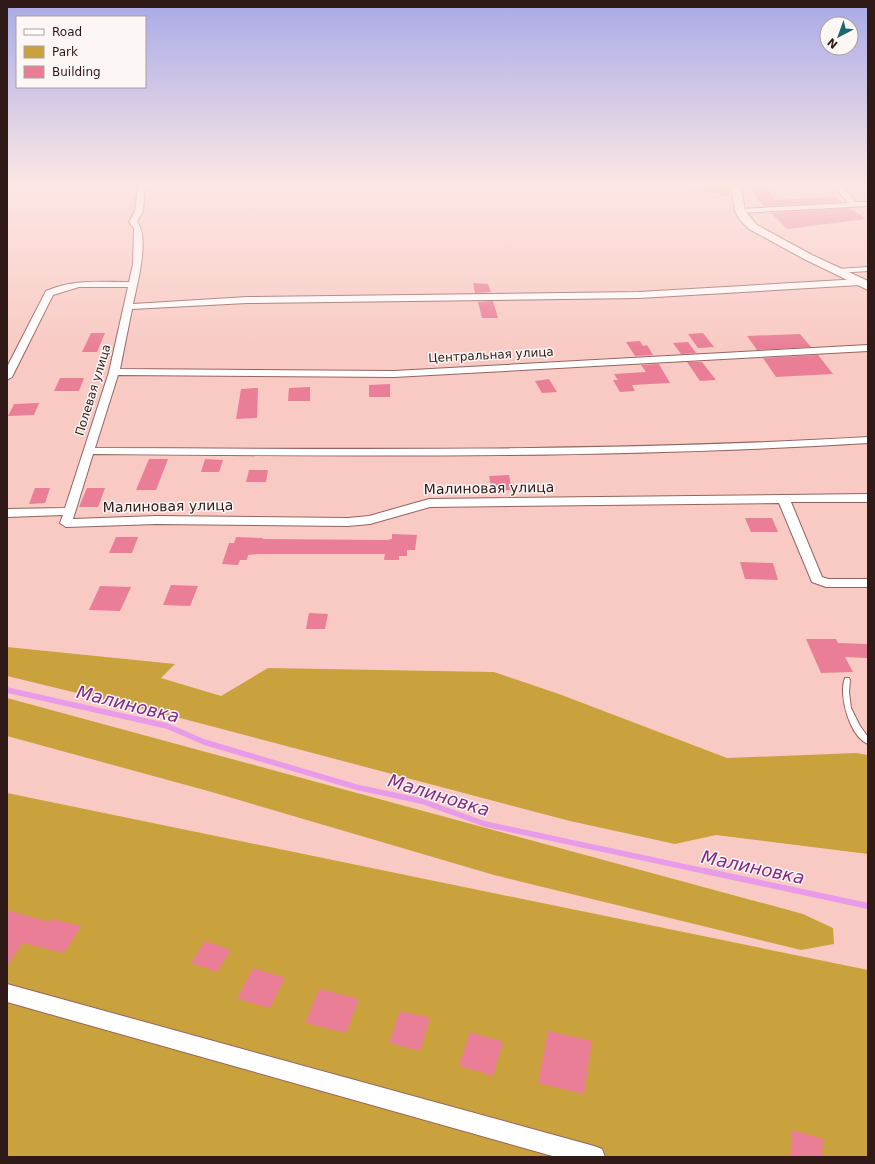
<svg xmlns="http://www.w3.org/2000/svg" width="875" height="1164" font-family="'DejaVu Sans',sans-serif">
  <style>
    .green { fill: #caa23d }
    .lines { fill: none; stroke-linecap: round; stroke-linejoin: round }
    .stream-far1 { stroke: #e89be8; stroke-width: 5.5 }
    .stream { stroke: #e89be8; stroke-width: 6 }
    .building { fill: #e97e96 }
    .lane-casing { stroke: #95635d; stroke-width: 2 }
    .street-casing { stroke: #95635d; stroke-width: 2 }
    .secondary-casing { stroke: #95635d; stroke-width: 2 }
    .path { stroke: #b7918c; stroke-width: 1.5; stroke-dasharray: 1 2; stroke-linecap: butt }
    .lane { fill: #fff; fill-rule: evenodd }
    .street { fill: #fff; fill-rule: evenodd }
    .secondary { fill: #fff; fill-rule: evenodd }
    .labels { text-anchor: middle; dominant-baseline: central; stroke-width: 3; stroke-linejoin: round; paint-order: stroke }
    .far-street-label { font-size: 12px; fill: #2f1a18; stroke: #fcf6f5 }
    .street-label { font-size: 14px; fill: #2f1a18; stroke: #fcf6f5 }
    .near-water-label { font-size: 18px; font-style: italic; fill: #822984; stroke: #fcf6f5 }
  </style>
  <rect width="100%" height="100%" fill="#f9cac4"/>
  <path class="green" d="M689,186H728L730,197Z
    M7,647L175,664L161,678L221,696L268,668L494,672L559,694L727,758L856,753L868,755V854L716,835L675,844L570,821L180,718L7,676Z
    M7,698L803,914L833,928L834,944L801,950L494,875L208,791L7,736Z
    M7,793L868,970V1157H7Z"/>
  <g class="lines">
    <path class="stream-far1" d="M7,690L167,726L204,742L356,787L421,801L485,824L709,872"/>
    <path class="stream" d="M705,871L868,906"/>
  </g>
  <path class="building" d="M751,186H766L775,200L835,197L841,202L764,206L758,201Z
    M850,208L866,219L787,229L771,213Z
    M473,283L488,284L491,292L475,293Z
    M493,301L498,318H482L478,302Z
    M91,333H105L97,352H82Z
    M703,333L714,347L698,348L688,334Z
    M800,334L811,347L757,350L747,336Z
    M640,341L643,346L647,345L653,355L635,356L626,342Z
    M688,342L696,353L681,354L673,343Z
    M818,355L833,374L776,377L763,358Z
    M687,362H702L716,380L700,381Z
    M659,364L670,383L632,385L635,391L620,392L613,380H618L614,374L646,372L641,365Z
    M60,378H84L79,391H54Z
    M549,379L557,392L542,393L535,381Z
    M390,384V397H369V385Z
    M310,387V401H288L289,388Z
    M258,388L257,418L236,419L241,389Z
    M39,403L34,415L8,416L14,404Z
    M149,459H168L156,490H136Z
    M205,459L223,460L219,472H201Z
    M249,470H268L266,482H246Z
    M509,475L512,490L492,491L489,476Z
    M35,488H50L45,503L29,504Z
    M87,488H105L98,507H79Z
    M745,518H772L778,532H751Z
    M392,534L417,535L415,550H407V556H399V560H384L385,554H258L248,555L247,560H240L238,565L222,564L229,543H234L236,537L263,538L262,539L387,540L392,539Z
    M116,537H138L132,553H109Z
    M740,562L773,563L778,580L745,579Z
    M171,585L198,586L190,606L163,605Z
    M100,586L131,587L120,611L89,610Z
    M309,613L328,614L325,629H306Z
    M806,639H836L838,643L868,644V658L845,657L853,672L821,673Z
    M7,910L49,922L52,919L81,926L64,953L23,943L7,966Z
    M205,941L231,950L217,972L191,963Z
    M253,968L285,978L270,1008L237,999Z
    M319,989L359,999L346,1033L305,1023Z
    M400,1011L430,1018L420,1051L389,1043Z
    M548,1031L592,1041L584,1094L538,1083Z
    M470,1032L503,1042L493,1076L459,1066Z
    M792,1130L823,1139L822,1157H790Z"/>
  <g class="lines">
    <g class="lane-casing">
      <path id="lane" d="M845,678H849L850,680L849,692L851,708L860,726L868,737V744C850,737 838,695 845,678Z"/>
    </g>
    <g class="street-casing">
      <path id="street" d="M138,186H145L143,211L137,222C150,237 137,285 133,304L247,297L639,292L860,279L864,282L860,285L639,298L247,303L132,309L120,369L394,371L868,345V351L394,377L118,375L95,448C353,449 611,452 868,437V443C610,459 352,456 93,454L73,519L156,516L348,518L369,516L429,499L868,494V502H791L822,577L828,579H868V587H826L812,582L779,503L430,507L370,524L348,526L156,524L66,527L60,523L63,515L7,517V509L65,508L109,372L128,287H79L53,295L12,377L7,380V367L46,291C73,279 100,282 129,282L133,264L134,228L129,222L135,211Z
        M835,186H842L856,202H868V206L740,213L736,211L740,209L848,203Z
        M868,267V271L837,273L833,271L837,269Z
        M7,984L594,1146L602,1149L605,1157H556L7,1002Z"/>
    </g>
    <g class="secondary-casing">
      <path id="secondary" d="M731,186H741L745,211L757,225L812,255L868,281V290L804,259L749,229L740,220L735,211Z"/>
    </g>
    <path class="path" d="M675,186L727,200"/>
    <use href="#lane" class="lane"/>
    <use href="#street" class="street"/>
    <use href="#secondary" class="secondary"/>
  </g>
  <linearGradient id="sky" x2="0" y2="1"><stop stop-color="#a8aae8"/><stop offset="0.53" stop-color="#fce7e4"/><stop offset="1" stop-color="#fce7e4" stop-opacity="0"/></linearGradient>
  <rect width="875" height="349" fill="url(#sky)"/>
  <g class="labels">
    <g class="far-street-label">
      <text transform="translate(491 355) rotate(-3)">Центральная улица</text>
      <text transform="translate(93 390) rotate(-73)">Полевая улица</text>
    </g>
    <g class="street-label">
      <text transform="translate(489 488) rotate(-1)">Малиновая улица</text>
      <text transform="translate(168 506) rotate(-1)">Малиновая улица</text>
    </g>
    <g class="near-water-label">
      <text transform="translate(128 704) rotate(14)">Малиновка</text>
      <text transform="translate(439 795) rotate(17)">Малиновка</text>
      <text transform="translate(753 867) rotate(12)">Малиновка</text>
    </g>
  </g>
  <rect width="875" height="1164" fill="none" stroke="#2f1a18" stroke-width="16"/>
  <rect x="16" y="16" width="130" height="72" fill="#fcf6f5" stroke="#aa9e9d"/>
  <rect x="24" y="29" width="20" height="6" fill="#ffffff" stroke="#aa9e9d"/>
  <text x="52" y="36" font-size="12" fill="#2f1a18">Road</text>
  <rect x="24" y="46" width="20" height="12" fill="#caa23d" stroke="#aa9e9d"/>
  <text x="52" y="56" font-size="12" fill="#2f1a18">Park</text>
  <rect x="24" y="66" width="20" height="12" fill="#e97e96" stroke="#aa9e9d"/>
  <text x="52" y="76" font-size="12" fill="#2f1a18">Building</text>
  <g transform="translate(839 36) rotate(221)"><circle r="19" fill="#fcf6f5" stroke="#aa9e9d"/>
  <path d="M0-3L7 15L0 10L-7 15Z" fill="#1b6770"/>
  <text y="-6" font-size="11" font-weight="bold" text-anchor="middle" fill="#2f1a18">N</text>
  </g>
</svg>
